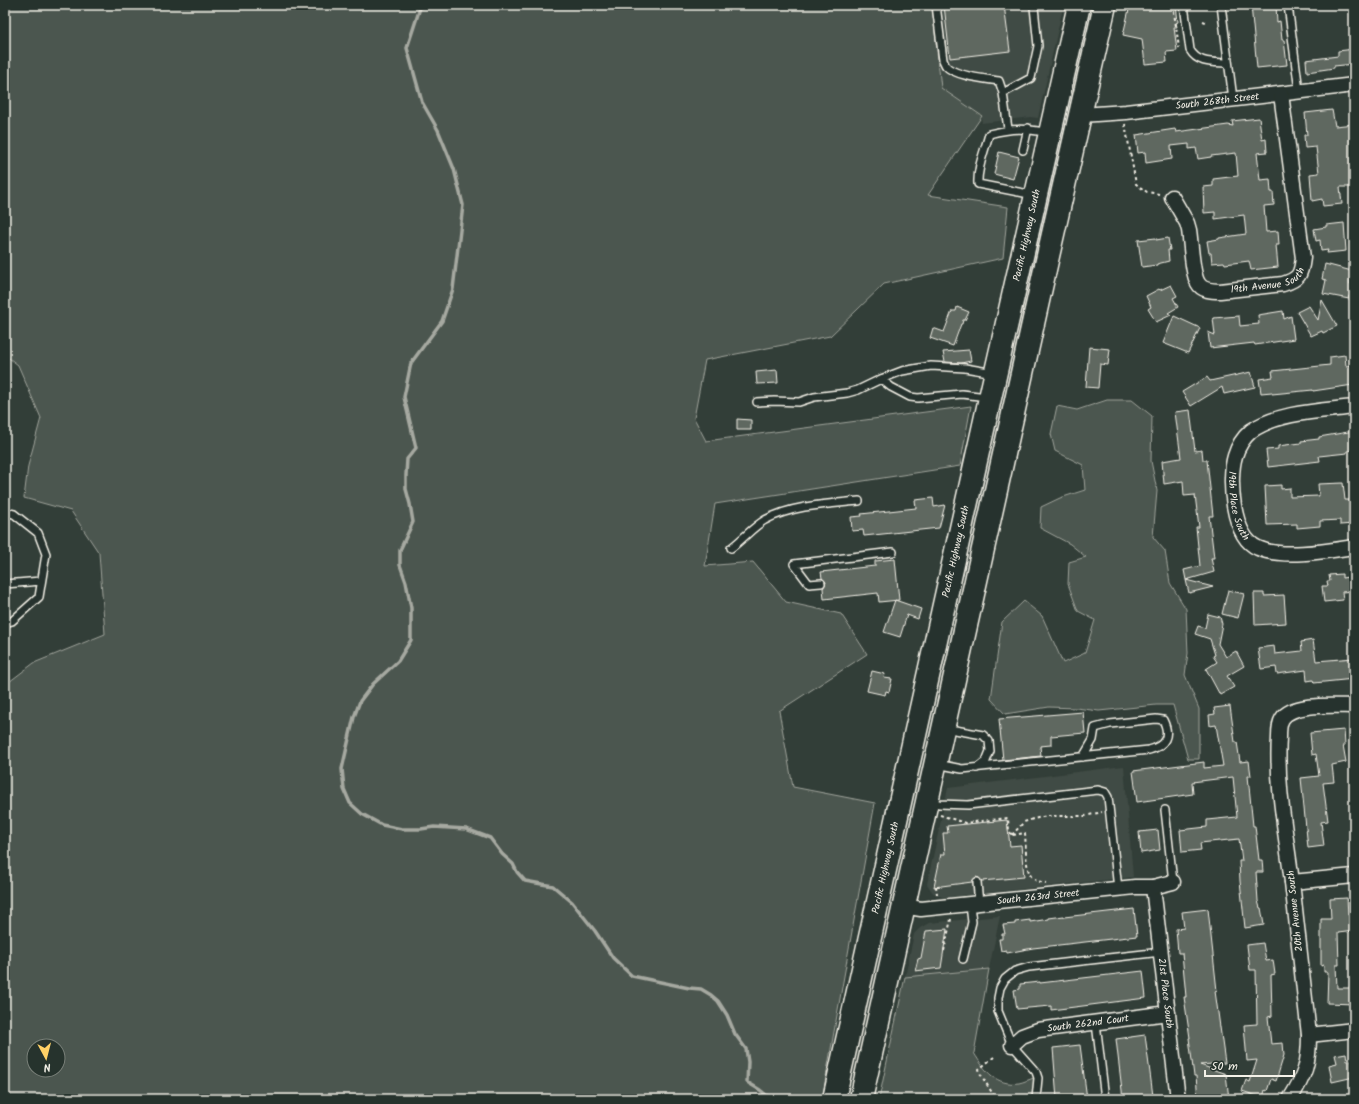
<svg xmlns="http://www.w3.org/2000/svg" width="1359" height="1104" font-family="Kalam,sans-serif">
  <style>
    .built { fill: #404b44 }
    .green { fill: #4c564f; stroke: #a0a49c; fill-rule: evenodd }
    .lines { fill: none; stroke-linecap: round; stroke-linejoin: round }
    .stream { stroke: #a6a9a1; stroke-width: 3.5 }
    .building { fill: #5f6861; stroke: #f4f1e8 }
    .service-casing { stroke: #f4f1e8; stroke-width: 10 }
    .minor-casing { stroke: #f4f1e8; stroke-width: 17 }
    .primary-casing { stroke: #f4f1e8; stroke-width: 25 }
    .path { stroke: #f4f1e8; stroke-width: 2; stroke-dasharray: 3 3; stroke-linecap: butt }
    .service { stroke: #26332d; stroke-width: 7 }
    .minor { stroke: #26332d; stroke-width: 14 }
    .primary { stroke: #26332d; stroke-width: 22 }
    .labels { text-anchor: middle; dominant-baseline: central; stroke-width: 3; stroke-linejoin: round; paint-order: stroke }
    .street-label { font-size: 10px; fill: #f4f1e8; stroke: #26332d }
  </style>
  <rect width="100%" height="100%" fill="#323e38"/>
  <filter id="ink" filterUnits="userSpaceOnUse"><feTurbulence type="fractalNoise" baseFrequency=".025" numOctaves="2"/><feDisplacementMap in="SourceGraphic" scale="8" xChannelSelector="R" yChannelSelector="G"/><feConvolveMatrix kernelMatrix="1 2 1 2 8 2 1 2 1" color-interpolation-filters="sRGB"/></filter>
  <g filter="url(#ink)">
    <path class="built" d="M931,5H1054L1063,7L1038,118L1030,117L982,123L981,116L941,88Z
      M1124,766L1133,877L944,898L933,893L927,884L948,788Z
      M1000,916L989,969L905,977L914,934L920,928L929,923Z"/>
    <path class="green" d="M5,5H932L941,88L982,116L928,195L1008,207L1003,258L884,284L830,336L705,360L694,418L706,441L971,406L960,466L715,504L705,566L753,562L786,602L841,614L867,654L779,711L793,787L875,803L822,1099H628L599,1097L584,1099H5V685L34,663L105,634L99,553L71,511L24,498L28,466L41,418L18,365L5,355ZM34,1046H58V1070H34Z
      M1107,400H1132L1152,416L1151,461L1157,491L1153,537L1165,551L1170,583L1186,609L1188,653L1185,675L1199,709V759H1188L1173,705H1156L1099,711L1076,708L1049,707L1005,714L991,699L1002,622L1024,601L1042,616L1063,663L1085,653L1095,620L1078,611L1068,584L1069,562L1086,557L1070,544L1040,528L1041,507L1060,498L1085,490L1083,465L1055,451L1051,434L1057,406L1077,410Z
      M989,969L974,1053C985,1071 996,1086 1019,1083C1024,1082 1030,1079 1034,1078L1033,1099H879L905,977Z"/>
    <g class="lines">
      <path class="stream" d="M425,5L420,8L407,48L422,102L438,130L454,169L463,205L453,289L442,321L411,363L404,397L416,448L407,459L406,475V489L410,504L413,522L400,550V565L406,582L411,608V640L398,661L373,684L360,701L354,717L342,769L344,789L350,803L362,814L382,825L402,829H421L434,827L466,829L490,838L502,854L513,864L517,872L525,881L553,886L572,902L595,931L613,958L632,976L689,988L701,989L711,995L718,1001L727,1015L735,1034L746,1049L748,1062L747,1082L760,1090L771,1099"/>
    </g>
    <path class="building" d="M944,5H1004L1010,51L950,58Z
      M1130,5H1176L1178,22L1176,23L1177,27H1174L1177,51L1166,52L1167,62L1145,64L1142,39L1123,35Z
      M1251,5H1276L1277,22L1280,21L1282,40H1284L1287,65L1257,68Z
      M1354,49V64L1334,66V68L1307,72L1306,60L1338,56V51Z
      M1332,110L1335,126L1354,124V187H1340L1342,204L1323,206L1322,199L1312,201L1310,174L1319,173L1316,147L1305,148L1304,135H1307L1305,113Z
      M1259,118L1262,140L1266,139L1267,152L1257,153L1260,180L1270,179L1271,192H1273L1274,205L1264,206L1266,232L1278,231L1279,245H1276L1278,267L1251,270L1249,261L1225,264L1224,262L1212,263L1211,253H1209L1207,241L1219,239V238L1246,234L1244,215L1215,219V212L1204,213L1203,187L1213,186V179L1238,176L1236,153L1211,156V157L1198,159L1196,148L1189,149V144L1171,146L1172,159L1146,163L1145,152L1138,153L1136,135L1175,129L1176,132L1228,125L1233,126L1232,121Z
      M999,152L1019,157L1013,179L994,174Z
      M1344,223L1346,251L1327,253L1328,250L1321,251L1320,240L1316,241L1314,229L1326,227V225Z
      M1156,238V240L1168,238L1170,250H1168L1169,261L1157,264V265L1142,267L1138,240Z
      M1325,264L1352,271L1350,281V284L1353,285L1351,297L1349,296V299L1323,294L1326,280L1322,279Z
      M1171,285L1177,296L1173,298L1178,307L1168,313L1171,315L1156,322L1148,309L1151,307L1146,296L1159,289L1160,290Z
      M1322,300L1337,326L1323,333L1322,331L1311,336L1297,312L1309,306L1318,320Z
      M957,307L969,312L965,320H963L962,324H961L953,346L930,338L933,328L944,332L952,311H956Z
      M1283,311L1284,319L1291,316L1294,339L1255,345L1254,343L1210,348L1208,332L1215,335L1213,318L1239,316L1240,326L1259,324L1258,315Z
      M1174,316L1200,328L1188,353L1163,343Z
      M1089,347L1110,349L1108,365L1100,364L1098,388L1086,387Z
      M969,350L971,361L961,363L945,362L943,352Z
      M1345,355L1346,366L1354,365L1353,385L1313,391V390L1272,394V392L1261,393L1259,379L1273,377L1272,371L1330,365V357Z
      M777,370L778,383L757,384L756,372Z
      M1251,372L1255,387L1224,394L1222,387L1191,406L1182,392L1207,377L1210,381Z
      M1190,410L1195,451L1202,450L1203,460H1207L1213,516H1209L1214,558H1211L1214,572L1186,580L1184,570L1200,566L1196,527H1199L1195,495L1184,496L1183,481L1164,484L1162,461L1181,458L1175,412Z
      M737,419L751,420V430H737Z
      M1354,431V450L1347,451V453L1319,456L1320,461L1268,467L1266,450L1278,449V446L1301,443V441L1319,439V437Z
      M1343,483L1345,500H1354V524L1340,525V520L1320,521V526L1297,528V524L1267,525L1265,486L1281,485V489L1290,488V497L1319,496L1318,484Z
      M933,498L934,507L945,505L939,528L864,536L863,530L852,531L851,517L862,516L861,514L916,508L915,500Z
      M895,559L899,600L879,602L878,593L824,599L823,588L825,585L826,582L822,578L821,572L875,566V561Z
      M1342,574V578L1354,576V591L1342,592L1343,600L1324,602L1322,586H1328L1327,581H1330L1329,575Z
      M1186,580L1213,587L1189,593Z
      M1228,590L1244,594L1238,618L1222,614Z
      M1254,593H1264V596L1284,595L1286,623L1255,625Z
      M895,600L921,609L918,619L907,615L900,637L884,632Z
      M1208,614L1220,617L1222,624L1218,644L1226,657L1236,651L1244,666L1227,676L1234,687L1220,695L1206,669L1217,662L1213,656L1215,655L1210,639L1195,634L1198,626L1205,628Z
      M1313,640L1316,661L1354,658V679L1314,683L1313,680L1307,681L1306,670L1277,674L1276,667L1261,669L1258,648L1274,646L1275,654L1302,651L1301,642Z
      M872,671L885,674L884,678L892,679L889,692L886,691L885,695L867,691Z
      M1230,706L1235,742H1237L1240,762L1249,761L1251,776H1248L1253,826H1255L1259,860H1262L1263,872H1256L1258,901L1260,908H1261L1264,925L1245,928L1240,881L1239,861H1242L1239,839L1200,843L1201,850L1182,852L1180,830L1207,827V820L1237,817L1233,777L1192,782L1193,794L1137,802L1133,771L1204,762V768L1223,766L1216,725L1210,726L1209,715L1215,714L1214,708Z
      M1083,712L1085,733L1051,736V745L1040,746L1041,756L1003,760L999,719Z
      M1344,730L1345,745H1343L1346,762L1332,765L1334,782L1323,783L1328,821L1321,822L1324,846L1308,848L1301,778L1319,776L1316,754L1312,755L1310,733Z
      M1007,820L1010,846L1021,845L1024,877L982,881L979,878L976,877L973,880L972,882L934,887L941,854H945L943,833H948L947,826Z
      M1158,830L1160,850L1141,853L1139,832Z
      M1347,898L1348,915H1354V931L1338,933L1339,965H1336L1337,988H1354V1004L1327,1003L1328,972H1324V965L1321,966V919H1331L1330,899Z
      M1134,909L1137,936L1033,948L1007,953L1006,950L1001,951L999,939H1002V934H1005L1003,925L1015,924V922L1030,920V922L1049,919V918L1064,916V917Z
      M1208,909L1217,991H1215L1225,1063L1200,1065L1226,1074L1229,1099H1198L1196,1076H1194L1189,1038H1190L1184,997H1186L1182,953H1178L1176,929L1184,928L1182,912Z
      M947,929L941,968L915,971L918,959L921,958L926,931Z
      M1263,943L1266,961L1273,960L1275,974L1271,975L1272,1016L1268,1017L1271,1044L1283,1043L1284,1055L1276,1081L1271,1079L1267,1091L1265,1090L1263,1098L1242,1091L1246,1080L1250,1082L1257,1060L1247,1061L1244,1025L1257,1024L1256,970H1250L1247,945Z
      M1143,971L1146,998L1051,1010V1006L1017,1009L1014,990L1020,989V984L1040,982V983Z
      M1145,1035L1153,1096L1123,1099L1116,1039Z
      M1080,1045L1087,1099H1057L1053,1048Z
      M1346,1053L1347,1061L1353,1060L1354,1077L1332,1082L1329,1065L1337,1063L1335,1055Z"/>
    <g class="lines">
      <g class="service-casing">
        <path id="service" d="M936,5L943,60C944,62 945,65 946,66C954,76 987,79 999,81L1003,93L1008,129
          M1184,5L1190,50C1198,64 1213,62 1228,63
          M1221,5L1233,99
          M1288,5L1299,91
          M1003,93L1031,78L1038,46L1034,7
          M1023,150L1028,128
          M1034,195L978,184C977,167 985,150 989,134C1013,128 1024,128 1048,133
          M881,379L891,387L910,397L918,398L962,394L987,397
          M757,402L774,401L799,402L814,397L847,393L858,390L881,379L902,371L931,366L965,368L994,373
          M5,512L14,514L38,533L46,554L39,597L12,621L5,623
          M731,548C742,540 753,527 765,520C793,505 828,504 859,501
          M821,583L809,584L794,564L893,552
          M5,584L41,581
          M944,728L983,735L989,741L990,751L986,761L977,768
          M937,764L962,769L1149,750C1165,746 1171,736 1163,720L1156,719L1110,724L1095,728L1093,740L1083,757
          M929,801L939,804L968,805L1098,790L1105,792L1108,797L1118,889
          M1165,810L1173,882
          M977,882L979,904
          M963,959L972,922L970,905
          M1096,1023L1105,1099
          M1036,1099L1038,1078L1036,1072L1012,1045L998,1011V998L1000,988L1005,979L1015,971L1029,967L1161,952"/>
      </g>
      <g class="minor-casing">
        <g id="minor">
          <path id="s1" d="M1081,115L1126,112L1354,85"/>
          <path id="s2" d="M1172,197L1187,223L1189,230C1191,242 1192,274 1198,283C1202,291 1212,291 1220,291L1283,284C1299,279 1301,275 1303,258L1281,94"/>
          <path id="s3" d="M1354,407C1322,411 1278,412 1251,431C1243,438 1238,446 1235,456C1228,479 1232,537 1258,548C1282,559 1328,551 1354,547"/>
          <path d="M1292,882L1354,876"/>
          <path id="s4" d="M1153,887L1178,1099"/>
          <path id="s5" d="M903,906L921,909L1135,887H1153L1173,882"/>
          <path d="M1309,1035L1354,1030"/>
          <path id="s6" d="M1012,1045L1022,1036L1038,1030L1168,1013"/>
          <path d="M1290,1099C1305,1075 1309,1064 1309,1035C1303,984 1298,933 1292,882C1286,834 1276,785 1279,737C1279,732 1279,724 1282,719C1292,702 1336,706 1354,706"/>
        </g>
      </g>
      <g class="primary-casing">
        <g id="primary">
          <path id="s7" d="M834,1099L990,398L1079,5"/>
          <path d="M861,1099L1048,256L1105,5"/>
        </g>
      </g>
      <path class="path" d="M1173,5L1179,48
        M1203,21L1208,23
        M1125,124L1136,184L1147,192L1159,194
        M940,815L965,823L1008,818L1009,831L1012,835
        M1012,835L1024,822L1033,819L1047,816H1085L1102,812
        M1013,835L1025,833C1026,843 1025,868 1031,876C1034,881 1040,882 1046,883
        M936,886L937,894
        M944,951L951,919
        M994,1057L979,1069L981,1075L996,1099"/>
      <use href="#service" class="service"/>
      <use href="#minor" class="minor"/>
      <use href="#primary" class="primary"/>
    </g>
  </g>
  <g class="labels">
    <g class="street-label">
      <text stroke="none"><textPath href="#s1" startOffset="137">South 268th Street</textPath></text>
      <text stroke="none"><textPath href="#s7" startOffset="885">Pacific Highway South</textPath></text>
      <text stroke="none"><textPath href="#s2" startOffset="166">19th Avenue South</textPath></text>
      <text stroke="none"><textPath href="#s3" startOffset="188">19th Place South</textPath></text>
      <text stroke="none"><textPath href="#s7" startOffset="561">Pacific Highway South</textPath></text>
      <text stroke="none"><textPath href="#s7" startOffset="237">Pacific Highway South</textPath></text>
      <text stroke="none"><textPath href="#s5" startOffset="136">South 263rd Street</textPath></text>
      <text transform="translate(1295 911) rotate(-96)">20th Avenue South</text>
      <text stroke="none"><textPath href="#s4" startOffset="107">21st Place South</textPath></text>
      <text stroke="none"><textPath href="#s6" startOffset="81">South 262nd Court</textPath></text>
    </g>
  </g>
  <rect width="1359" height="1104" fill="none" stroke="#26332d" stroke-width="20"/>
  <rect x="10" y="10" width="1339" height="1084" fill="none" stroke="#f4f1e8" stroke-width="1.5" filter="url(#ink)"/>
  <g transform="translate(46 1058) rotate(173)"><circle r="19" fill="#26332d" stroke="#787f78"/>
  <path d="M0-3L7 15L0 10L-7 15Z" fill="#ffd166"/>
  <text y="-6" font-size="11" font-weight="bold" text-anchor="middle" fill="#f4f1e8">N</text>
  </g>
  <path d="M1205 1070v6h89v-6" fill="none" stroke="#f4f1e8" stroke-width="2"/>
  <text x="1211" y="1070" font-size="12" fill="#f4f1e8" stroke="#26332d" stroke-width="3" paint-order="stroke">50 m</text>
</svg>
